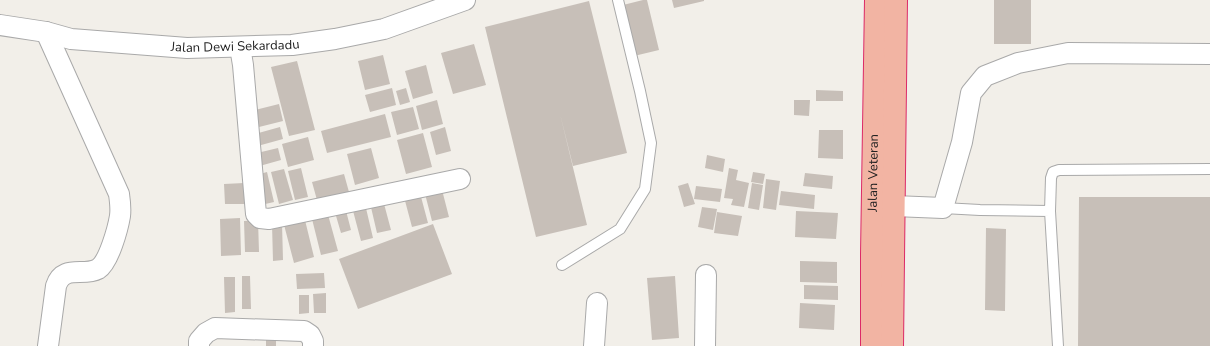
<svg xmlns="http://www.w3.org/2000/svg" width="1210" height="346" font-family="'Nunito Sans',sans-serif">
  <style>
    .building { fill: #c7bfb8 }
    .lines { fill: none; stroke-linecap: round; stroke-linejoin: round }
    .service-casing { stroke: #a9a9a9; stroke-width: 12 }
    .minor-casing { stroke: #a9a9a9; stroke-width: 22 }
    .trunk-casing { stroke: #dc2a67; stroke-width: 24 }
    .service { stroke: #fff; stroke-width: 10 }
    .minor { stroke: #fff; stroke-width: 20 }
    .trunk { stroke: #f2b4a3; stroke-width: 22 }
    .labels { text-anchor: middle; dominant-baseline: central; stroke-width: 3; stroke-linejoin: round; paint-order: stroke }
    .street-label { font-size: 13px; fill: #222; stroke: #fff }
  </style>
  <rect width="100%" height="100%" fill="#f2efe9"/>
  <path class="building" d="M643,0H647L659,50L634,56L623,5Z
    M672,0H704V1L674,8Z
    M994,0H1031V44H994Z
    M589,1L627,153L573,166L560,114L587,225L536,237L485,27Z
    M474,44L486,85L453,94L441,53Z
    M383,55L390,84L365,90L358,61Z
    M297,61L315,130L289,136L271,67Z
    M426,65L433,93L413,99L405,71Z
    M392,88L396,105L370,112L365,95Z
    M406,88L410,102L400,105L396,91Z
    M816,90L843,91V101H816Z
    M437,100L443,124L422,130L416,106Z
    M794,100H810L809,116L794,115Z
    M279,104L283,121L255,128L251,111Z
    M413,107L419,129L397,135L391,112Z
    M385,114L391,137L327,153L321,131Z
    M280,127L283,139L254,147L251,135Z
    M445,127L451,151L436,155L430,132Z
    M819,130H843V159L818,158Z
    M423,133L432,167L406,174L397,140Z
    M308,137L314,160L288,167L282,144Z
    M278,148L281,160L256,167L253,154Z
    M371,148L379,178L355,185L347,154Z
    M707,155L725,159L723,172L705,168Z
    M301,168L308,197L295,200L288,171Z
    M729,168L738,170L736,180L749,183L744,207L731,205L733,199L724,198Z
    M284,169L293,200L279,204L271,172Z
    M267,172L274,202L261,205L253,176Z
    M753,172L765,174L763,184L751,182Z
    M805,173L833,176L832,189L803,186Z
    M344,174L349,192L317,200L312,182Z
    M766,179L780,181L776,210L763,208Z
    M244,183L245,204H225L224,184Z
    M688,183L695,204L684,207L678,186Z
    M752,183L763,185L759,210L748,208Z
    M441,186L449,217L432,221L424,190Z
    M696,186L722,189L720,202L694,199Z
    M781,191L815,195L814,209L779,205Z
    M420,193L428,223L412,227L404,197Z
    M1079,197H1210V346H1078Z
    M383,200L391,230L377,233L370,203Z
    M365,204L373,238L361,241L352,207Z
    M345,207L351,230L341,233L334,209Z
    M702,207L717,209L713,230L698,227Z
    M327,211L338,251L321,255L311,215Z
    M796,211L838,213L836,239L795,237Z
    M717,212L742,216L738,236L714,233Z
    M304,216L314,257L294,263L283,221Z
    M240,218L241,255L221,256L220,219Z
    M258,220L259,252H245L244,221Z
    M282,223L283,260L273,261L272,224Z
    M433,224L452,274L358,309L339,259Z
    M986,228L1006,229L1005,311L985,310Z
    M800,261L837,262V283L800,282Z
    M324,273L325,288L297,289L296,274Z
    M242,276H250L251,309H242Z
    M675,276L679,338L652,340L647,278Z
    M224,277H235V312L225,313Z
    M804,285L838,286V300L804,299Z
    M326,293V313H314L313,294Z
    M299,295H309V313L299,314Z
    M800,303L835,305L834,330L799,328Z
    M266,332H276V346H266Z"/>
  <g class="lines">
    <g class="service-casing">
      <path id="service" d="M943,208L980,210L1050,211
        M562,265L620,229L645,189L651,143L640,91L618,0
        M1058,346L1050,211L1051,178L1053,172L1059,170L1210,169"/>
    </g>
    <g class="minor-casing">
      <g id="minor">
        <path id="s1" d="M0,25L46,32L71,39L187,48L292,45L335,39L384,29L465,0"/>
        <path d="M46,32L119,194C120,201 121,209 120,216C118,228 109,262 98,269C83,277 63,264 56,286L48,346"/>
        <path d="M240,47L243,65L256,214L260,218L269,219L460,179"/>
        <path d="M894,206L943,208L962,142L971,93L985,76L1018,63L1068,53L1210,54"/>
        <path d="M199,346V341L206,333L215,328L304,331L310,335L313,341V346"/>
        <path d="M594,346L597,303"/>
        <path d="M705,346L706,275"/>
      </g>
    </g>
    <g class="trunk-casing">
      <g id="trunk">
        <path id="s2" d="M872,346V254L876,0"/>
        <path d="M892,346L896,0"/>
      </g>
    </g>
    <use href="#service" class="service"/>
    <use href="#minor" class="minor"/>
    <use href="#trunk" class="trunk"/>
  </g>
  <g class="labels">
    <g class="street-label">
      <text stroke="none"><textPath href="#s1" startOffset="237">Jalan Dewi Sekardadu</textPath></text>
      <text stroke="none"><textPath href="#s2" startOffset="173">Jalan Veteran</textPath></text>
    </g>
  </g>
</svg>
